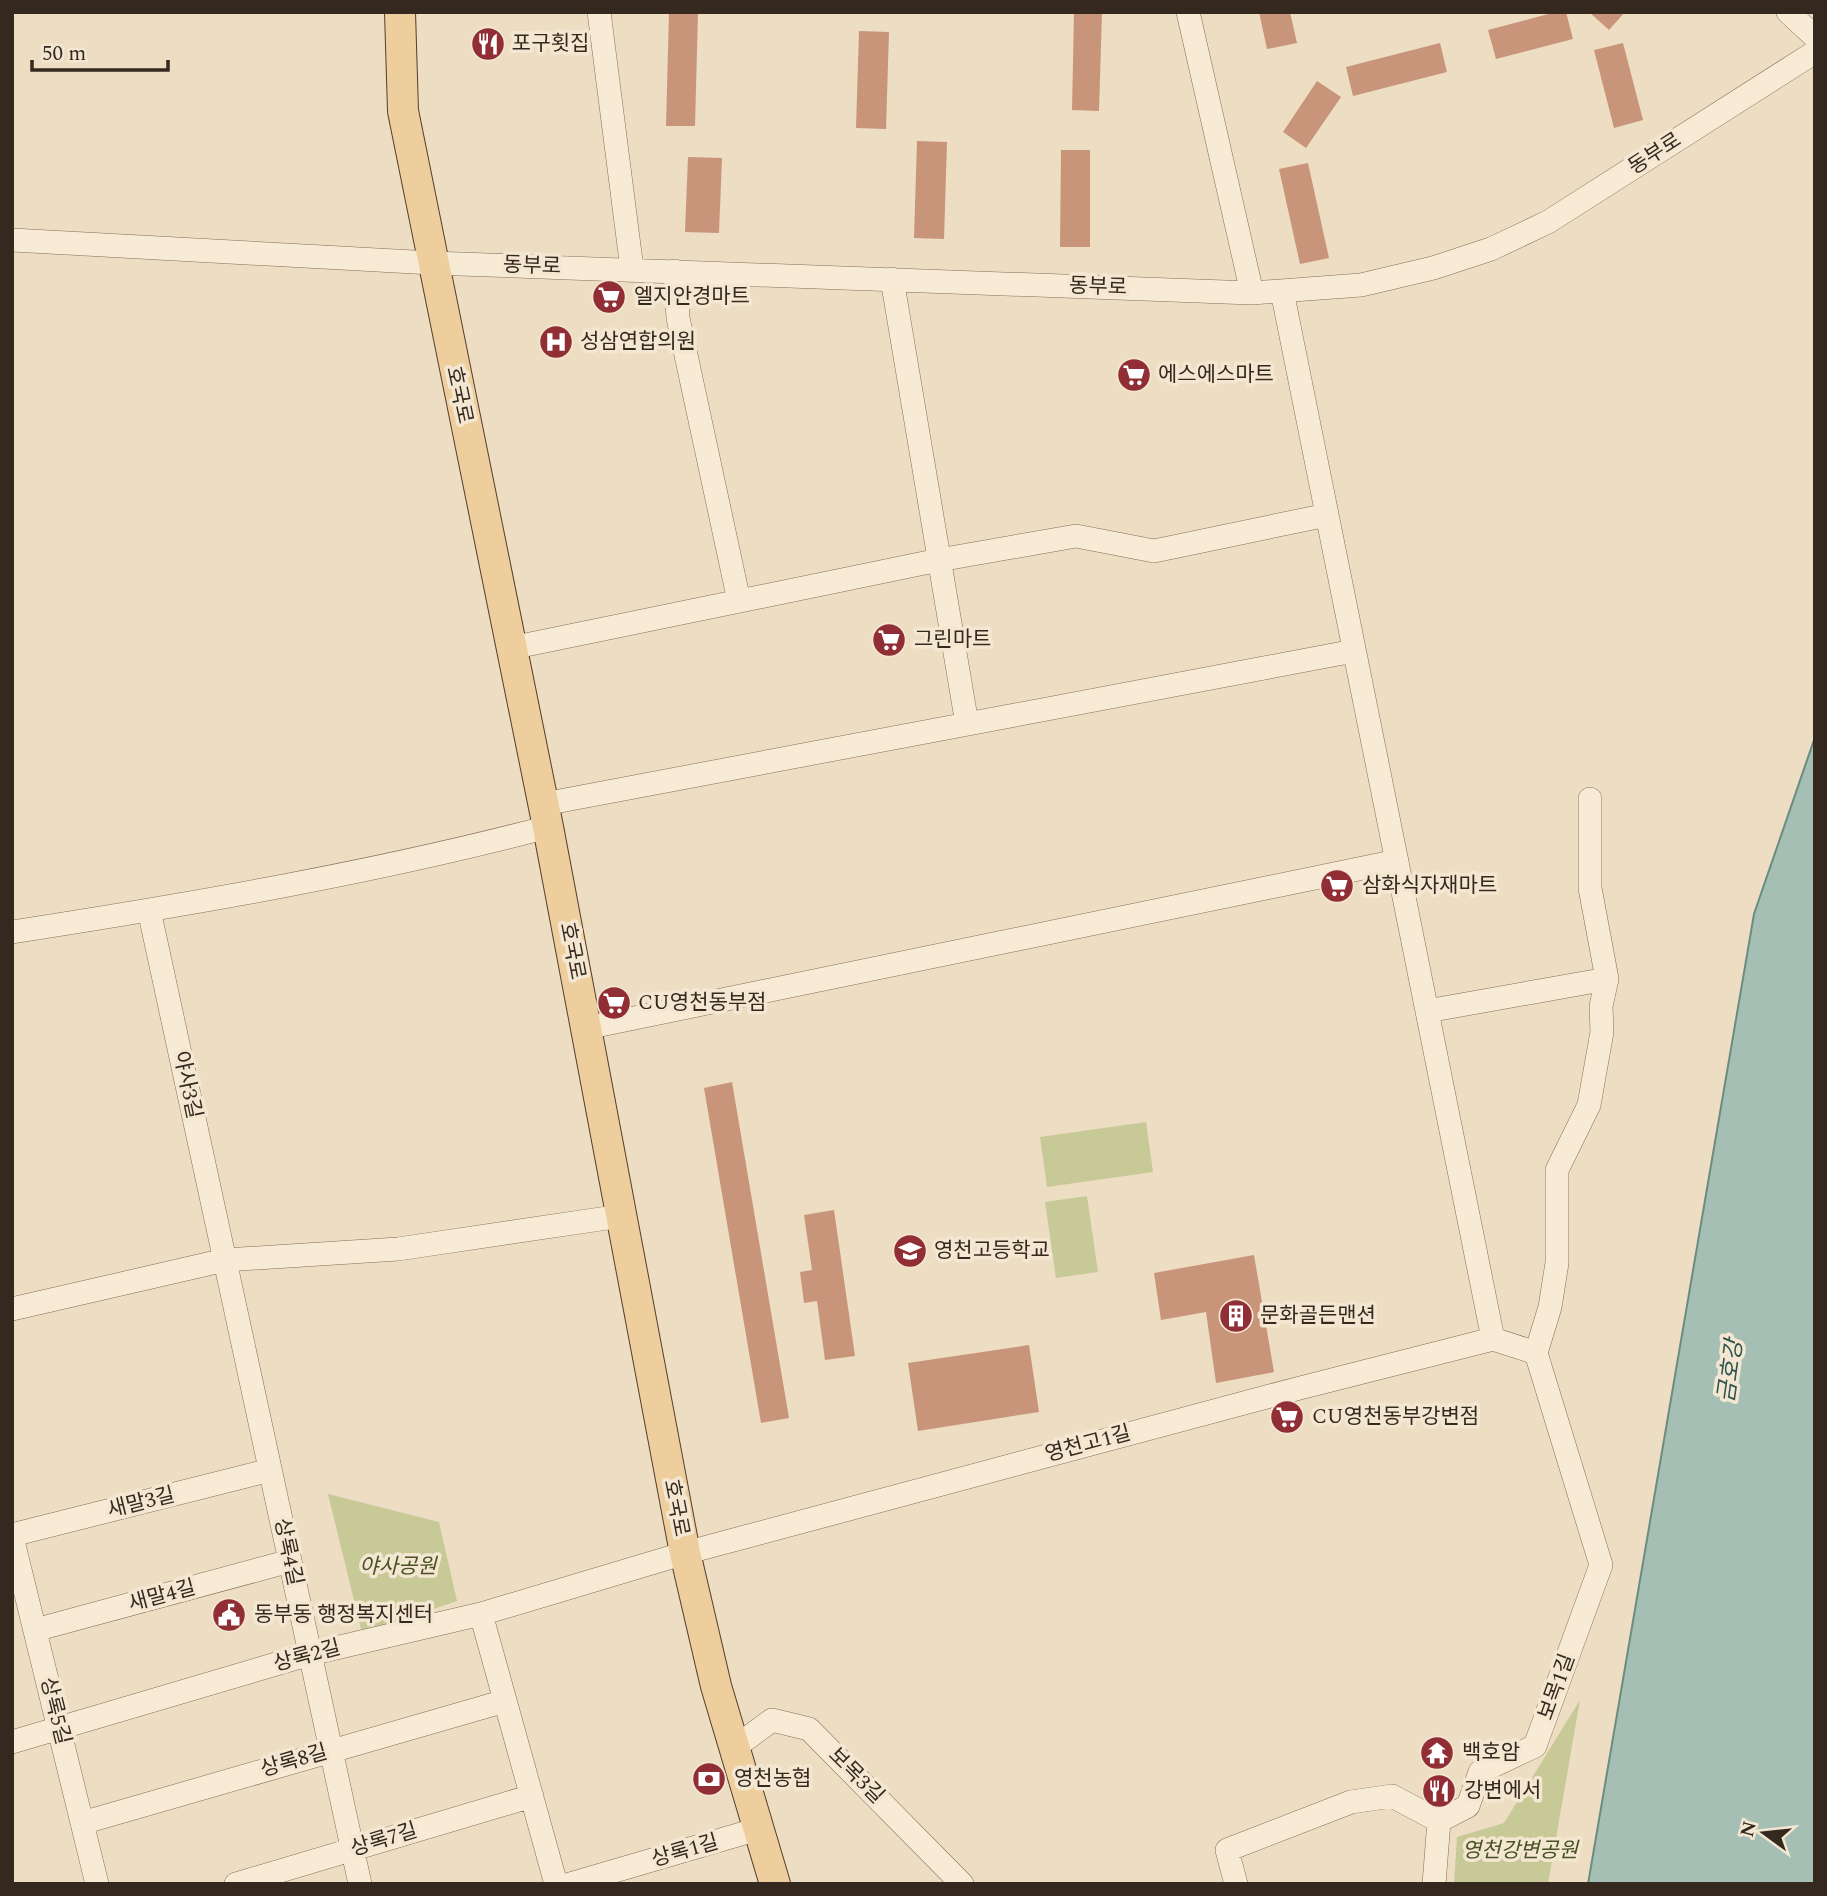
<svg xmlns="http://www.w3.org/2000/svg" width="1827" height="1896" font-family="Spectral,'Noto Sans KR',serif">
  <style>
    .green { fill: #c7c997 }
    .water { fill: #a5bfb5; stroke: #6c8c82; stroke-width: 2 }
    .building { fill: #c8957a }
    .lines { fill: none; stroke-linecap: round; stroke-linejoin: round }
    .minor-casing { stroke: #856e5a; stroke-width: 24 }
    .major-casing { stroke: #533d2f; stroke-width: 32 }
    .minor { stroke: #f7ebd5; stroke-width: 23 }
    .major { stroke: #eece9c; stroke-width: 30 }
    .labels { text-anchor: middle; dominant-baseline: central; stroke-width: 7; stroke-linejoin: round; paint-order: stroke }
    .poi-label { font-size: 21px; fill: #35281e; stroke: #f4e7d2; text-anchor: start }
    .street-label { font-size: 21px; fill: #35281e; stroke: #f4e7d2 }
    .park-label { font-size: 21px; font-style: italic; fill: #495125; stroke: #f4e7d2 }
    .water-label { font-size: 23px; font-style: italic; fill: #2e544f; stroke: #f4e7d2 }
  </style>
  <rect width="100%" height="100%" fill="#ecddc3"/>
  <path class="green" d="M1146,1122L1153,1172L1047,1187L1040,1137Z
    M1087,1196L1098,1272L1056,1278L1045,1202Z
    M328,1494L439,1522L457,1601L362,1633Z
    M1580,1700L1548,1884H1454L1457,1837L1504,1823Z"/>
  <path class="water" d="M1815,737V1884H1588L1754,914Z"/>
  <path class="building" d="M669,12L698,13L695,126H666Z
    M1074,12H1102L1099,111L1072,110Z
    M1259,12H1290L1297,43L1267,49Z
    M1556,12H1566L1573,39L1496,59L1488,30Z
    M1589,12H1625L1609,30Z
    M859,31L889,32L886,129L856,128Z
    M1440,43L1447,72L1353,96L1346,67Z
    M1623,43L1643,120L1614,128L1594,50Z
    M1317,81L1341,97L1306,148L1283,132Z
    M917,141L947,142L944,239L914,238Z
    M1061,150H1090V247H1060Z
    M688,157L722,158L719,233L685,232Z
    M1308,163L1329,258L1300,264L1279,169Z
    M732,1082L789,1418L761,1423L704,1088Z
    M834,1210L855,1356L825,1360L817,1301L804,1303L800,1272L812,1270L804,1215Z
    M1254,1255L1274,1372L1216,1383L1206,1312L1161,1320L1154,1273Z
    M1029,1345L1039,1412L918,1431L908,1363Z"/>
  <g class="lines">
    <g class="minor-casing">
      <path id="minor" d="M599,12L632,269
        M1188,12L1252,293
        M1788,12L1815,37
        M12,240L432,263L1252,293L1361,285L1433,268L1491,249L1548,222L1815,52
        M675,271L678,318L739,601
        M892,279L967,724
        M1282,291L1493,1339
        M511,648L939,560L1076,536L1154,551L1327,515
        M1590,799V888L1607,979
        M544,804L1354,651
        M149,910L360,1884
        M12,932C192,904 373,873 548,827
        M1427,1011L1607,979L1601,1006L1602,1032L1589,1105L1557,1170V1263L1550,1307L1536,1353L1601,1565L1535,1746L1480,1772L1468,1806L1439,1821L1434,1884
        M586,1028L1397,861
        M12,1309L225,1260L398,1249L621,1216
        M1493,1339L1536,1353
        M12,1535L270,1470
        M12,1537L97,1884
        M481,1614L556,1884
        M35,1630L290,1561
        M12,1742L310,1654L481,1614L685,1553L1300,1388L1493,1339
        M734,1748L772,1720L809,1729L962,1884
        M82,1823L505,1701
        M236,1884L532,1796
        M570,1884L758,1829
        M1236,1884L1227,1850L1351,1802L1392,1796L1439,1821"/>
    </g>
    <g class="major-casing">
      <path id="major" d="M400,12L403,111L548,827L685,1553L716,1686L775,1884"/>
    </g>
    <use href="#minor" class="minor"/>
    <use href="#major" class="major"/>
  </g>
  <defs>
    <g id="restaurant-disc" transform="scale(1.75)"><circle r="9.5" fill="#912d35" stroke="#f4e7d2"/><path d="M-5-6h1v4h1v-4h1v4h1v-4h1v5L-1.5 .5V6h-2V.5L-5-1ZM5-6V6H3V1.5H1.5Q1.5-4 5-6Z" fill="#fff"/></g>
    <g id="supermarket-disc" transform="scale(1.75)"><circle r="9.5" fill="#912d35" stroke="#f4e7d2"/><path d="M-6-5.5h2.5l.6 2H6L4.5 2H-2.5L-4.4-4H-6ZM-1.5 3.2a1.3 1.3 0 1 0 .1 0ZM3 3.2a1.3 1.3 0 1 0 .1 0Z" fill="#fff"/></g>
    <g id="hospital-disc" transform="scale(1.75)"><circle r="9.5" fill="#912d35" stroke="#f4e7d2"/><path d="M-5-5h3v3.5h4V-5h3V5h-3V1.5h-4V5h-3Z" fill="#fff"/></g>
    <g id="school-disc" transform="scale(1.75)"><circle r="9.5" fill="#912d35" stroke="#f4e7d2"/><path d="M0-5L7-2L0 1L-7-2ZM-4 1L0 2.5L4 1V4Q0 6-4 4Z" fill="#fff"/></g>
    <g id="building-disc" transform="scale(1.75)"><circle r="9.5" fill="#912d35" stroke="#f4e7d2"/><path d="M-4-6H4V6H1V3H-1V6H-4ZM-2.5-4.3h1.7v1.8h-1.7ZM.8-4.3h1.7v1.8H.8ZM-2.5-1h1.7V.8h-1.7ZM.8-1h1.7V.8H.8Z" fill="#fff"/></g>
    <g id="civic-disc" transform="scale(1.75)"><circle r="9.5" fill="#912d35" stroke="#f4e7d2"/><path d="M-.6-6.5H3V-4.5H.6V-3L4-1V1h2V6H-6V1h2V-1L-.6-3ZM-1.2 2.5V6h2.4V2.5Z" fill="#fff"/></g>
    <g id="temple-disc" transform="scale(1.75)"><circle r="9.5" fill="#912d35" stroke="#f4e7d2"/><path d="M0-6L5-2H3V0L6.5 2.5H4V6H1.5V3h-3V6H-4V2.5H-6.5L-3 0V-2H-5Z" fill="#fff"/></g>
    <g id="bank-disc" transform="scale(1.75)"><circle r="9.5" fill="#912d35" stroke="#f4e7d2"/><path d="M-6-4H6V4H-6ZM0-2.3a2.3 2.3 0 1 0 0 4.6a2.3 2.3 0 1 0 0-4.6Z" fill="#fff"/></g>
  </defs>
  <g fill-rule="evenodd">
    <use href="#restaurant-disc" x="488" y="44"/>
    <use href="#supermarket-disc" x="609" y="297"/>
    <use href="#hospital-disc" x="556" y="342"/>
    <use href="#supermarket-disc" x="1134" y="375"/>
    <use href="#supermarket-disc" x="889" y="640"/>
    <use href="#supermarket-disc" x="1337" y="886"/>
    <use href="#supermarket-disc" x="614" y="1003"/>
    <use href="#school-disc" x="910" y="1251"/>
    <use href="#building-disc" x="1236" y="1316"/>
    <use href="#supermarket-disc" x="1287" y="1417"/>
    <use href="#civic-disc" x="229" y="1615"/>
    <use href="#temple-disc" x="1437" y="1753"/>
    <use href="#bank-disc" x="709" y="1779"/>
    <use href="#restaurant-disc" x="1439" y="1791"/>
  </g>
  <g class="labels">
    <g class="poi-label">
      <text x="512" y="44">포구횟집</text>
      <text x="634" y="297">엘지안경마트</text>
      <text x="580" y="342">성삼연합의원</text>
      <text x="1158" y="375">에스에스마트</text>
      <text x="914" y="640">그린마트</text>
      <text x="1362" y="886">삼화식자재마트</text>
      <text x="638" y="1003">CU영천동부점</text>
      <text x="934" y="1251">영천고등학교</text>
      <text x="1260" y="1316">문화골든맨션</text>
      <text x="1312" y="1417">CU영천동부강변점</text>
      <text x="254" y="1615">동부동 행정복지센터</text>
      <text x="1462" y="1753">백호암</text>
      <text x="734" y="1779">영천농협</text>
      <text x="1464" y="1791">강변에서</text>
    </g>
    <g class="street-label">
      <text transform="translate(1655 154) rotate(-33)">동부로</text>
      <text transform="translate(532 266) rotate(2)">동부로</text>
      <text transform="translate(1098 287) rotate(2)">동부로</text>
      <text transform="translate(459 395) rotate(78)">호국로</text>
      <text transform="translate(572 951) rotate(79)">호국로</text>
      <text transform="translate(187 1085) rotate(78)">야사3길</text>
      <text transform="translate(1088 1444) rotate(-15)">영천고1길</text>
      <text transform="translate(141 1503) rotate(-14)">새말3길</text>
      <text transform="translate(676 1508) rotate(79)">호국로</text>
      <text transform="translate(288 1552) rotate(78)">상록4길</text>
      <text transform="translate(162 1596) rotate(-15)">새말4길</text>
      <text transform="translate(307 1656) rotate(-15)">상록2길</text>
      <text transform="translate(1557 1687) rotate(-70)">보목1길</text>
      <text transform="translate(55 1711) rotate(76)">상록5길</text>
      <text transform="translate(294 1761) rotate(-16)">상록8길</text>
      <text transform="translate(856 1776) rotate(45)">보목3길</text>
      <text transform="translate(384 1840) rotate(-17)">상록7길</text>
      <text transform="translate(685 1851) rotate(-16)">상록1길</text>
    </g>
    <g class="park-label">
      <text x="398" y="1567">야사공원</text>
      <text x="1520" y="1851">영천강변공원</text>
    </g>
    <g class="water-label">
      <text transform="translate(1731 1371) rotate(-82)">금호강</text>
    </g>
  </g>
  <rect width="1827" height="1896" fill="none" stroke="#35281e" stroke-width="28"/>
  <g transform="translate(1764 1833) rotate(285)" stroke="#f4e7d2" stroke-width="5" paint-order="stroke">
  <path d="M0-5L12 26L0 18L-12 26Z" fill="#35281e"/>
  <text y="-10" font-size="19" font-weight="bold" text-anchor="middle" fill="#35281e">N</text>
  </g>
  <path d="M32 60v10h136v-10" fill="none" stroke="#35281e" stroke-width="3.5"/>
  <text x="42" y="60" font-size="21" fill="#35281e" stroke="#f4e7d2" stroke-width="5" paint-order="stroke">50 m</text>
</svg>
